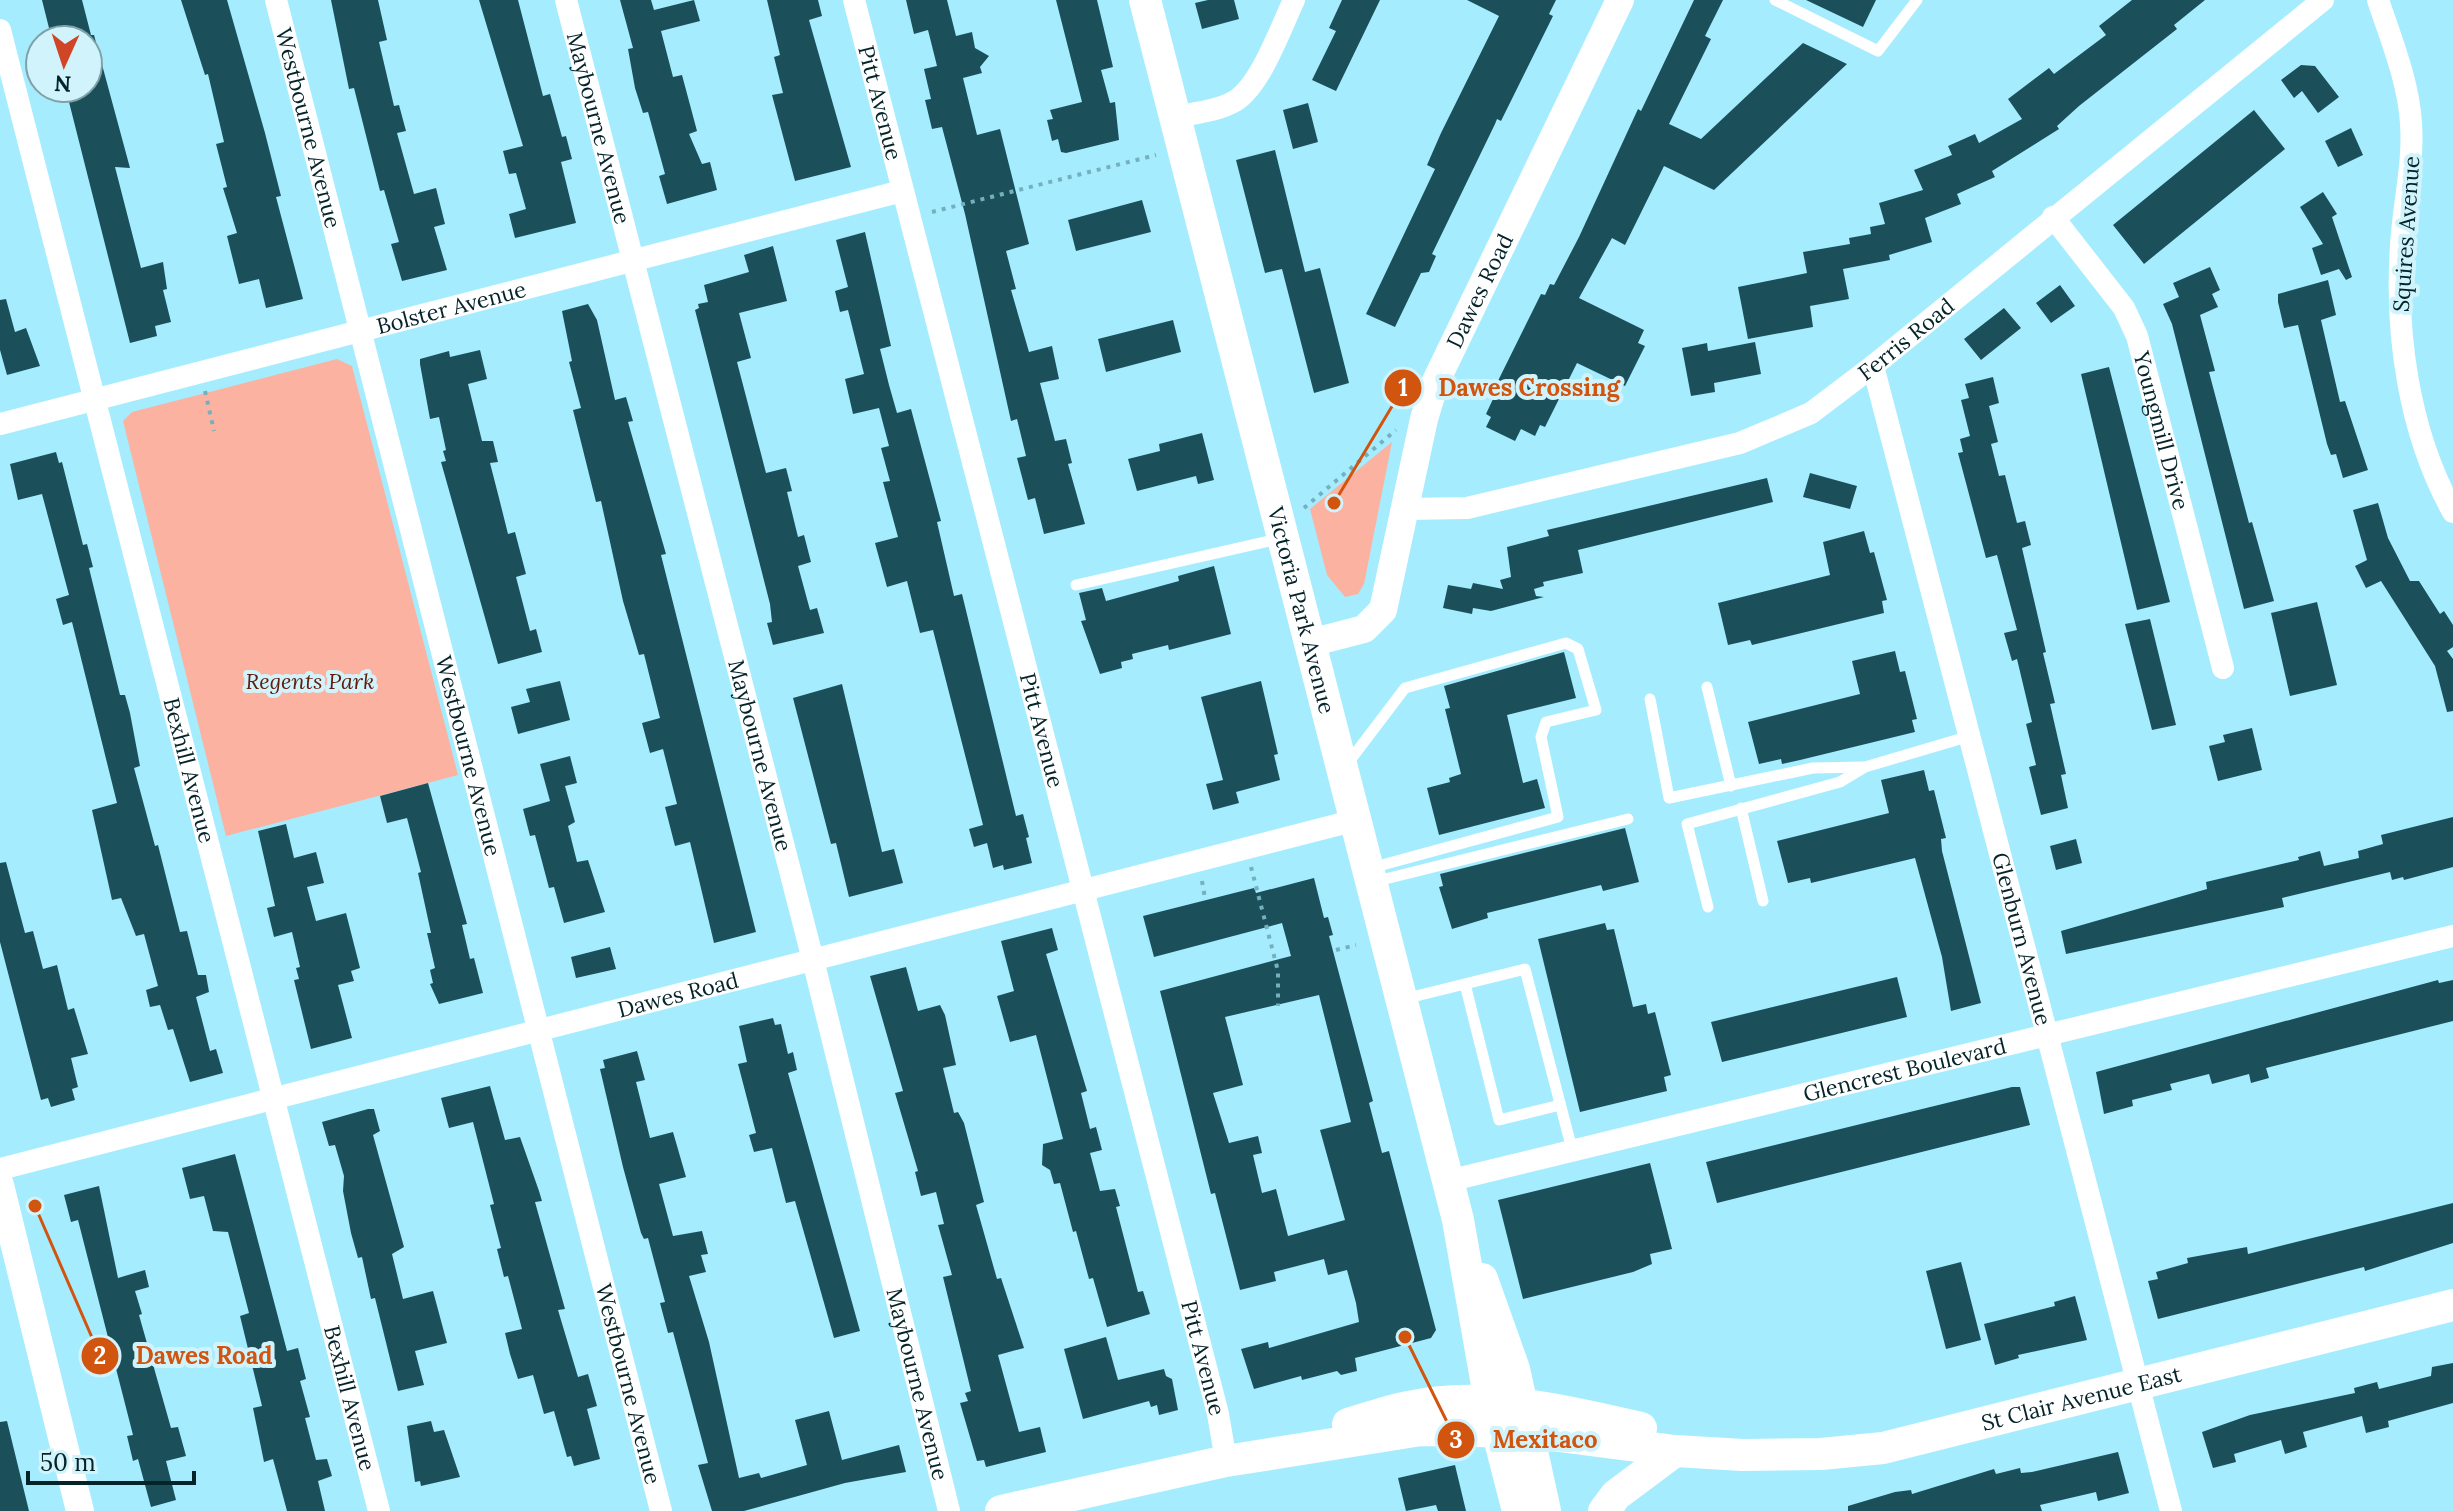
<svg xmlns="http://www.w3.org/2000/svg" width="2453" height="1511" font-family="Lora,serif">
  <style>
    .green { fill: #fbb2a0 }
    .building { fill: #1b505b; fill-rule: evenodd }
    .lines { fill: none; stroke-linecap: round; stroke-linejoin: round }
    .path { stroke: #75b0be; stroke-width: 4; stroke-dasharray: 4 6; stroke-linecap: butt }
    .service { stroke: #fff; stroke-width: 11 }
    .minor { stroke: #fff; stroke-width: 22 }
    .tertiary { stroke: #fff; stroke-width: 28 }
    .secondary { stroke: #fff; stroke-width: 32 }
    .labels { text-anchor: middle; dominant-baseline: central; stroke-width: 8; stroke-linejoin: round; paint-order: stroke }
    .street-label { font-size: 22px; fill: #05242a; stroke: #d1f4fc }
    .park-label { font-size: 22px; font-style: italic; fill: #621c0d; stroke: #d1f4fc }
    .leader { fill: none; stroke: #d1540f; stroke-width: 3 }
    .callout-dot { fill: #d1540f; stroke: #d1f4fc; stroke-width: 3 }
    .mark-label { font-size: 24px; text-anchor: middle; font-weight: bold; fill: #fff }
    .callout-label { font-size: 24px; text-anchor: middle; font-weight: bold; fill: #d1540f; stroke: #d1f4fc; stroke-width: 8; stroke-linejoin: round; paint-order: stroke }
  </style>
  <rect width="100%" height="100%" fill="#a5edfe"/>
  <path class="green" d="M337,359L352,366L458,775L226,836L123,421L132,412Z
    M1392,442L1364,584L1358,594L1345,597L1327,575L1310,509Z"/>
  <path class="building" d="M42,0H82L91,35H94L130,168L115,167L141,268L163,262L167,289L163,290L171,322L155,326L157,336L130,343L69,102L81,99L78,88H88V40H52Z
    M181,0H227L265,133L281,196L276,197L303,299L266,308L259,279L239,284L227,236L237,233L223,188L227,187L216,144L224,142L208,74L205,75Z
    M331,0H378L387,40L379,42L394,106L399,105L406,131L397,133L414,194L436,188L445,224L434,227L447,270L402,281L391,244L399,242L384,190L380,191L354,88L349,89Z
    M479,0H518L543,96L550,94L562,137L566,136L572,159L561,162L576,223L515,238L509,214L526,209L516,173L509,174L503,151L523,146Z
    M620,0H651L654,10L694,0L700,21L661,31L673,77L682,75L697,131L689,134L702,164L710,162L717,190L667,204L659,176L665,174L648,112L643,113L635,88L628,49L633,48Z
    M767,0H818L822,16L809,20L851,167L795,181L772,95L783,93L774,57L780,55Z
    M906,0H947L956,36L972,32L975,48L989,56L980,67L982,73L963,78L977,135L1000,129L1029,244L1006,251L1016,289L1011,290L1029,352L1052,346L1059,379L1040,383L1055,441L1066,439L1072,463L1068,464L1085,524L1044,534L1035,498L1028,500L1017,458L1026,456L1017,419L1011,421L965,214L942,127L932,129L925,100L931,99L924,69L937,66L928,30L914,34Z
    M1056,0H1097L1113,67L1101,70L1110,103L1115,102L1119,140L1066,153L1061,152L1058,139L1052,141L1047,120L1053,119L1050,110L1082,102Z
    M1208,0H1234L1239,19L1202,29L1195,3Z
    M1342,0H1380L1336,91L1312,80L1336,31L1329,28Z
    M1467,0H1556L1549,14L1553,16L1501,121L1497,119L1495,124L1432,254L1436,256L1429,272L1421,273L1395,327L1366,314L1435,169L1427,165L1441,133L1499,16Z
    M1694,0H1723L1705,36L1711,39L1669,124L1701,139L1803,43L1847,64L1714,190L1664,166L1625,245L1612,238L1579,298L1644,330L1638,343L1645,346L1625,386L1577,363L1545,427L1540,425L1535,436L1521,429L1515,441L1486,427L1491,417L1486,414L1493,399L1490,397L1541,294L1545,295L1550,284L1554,285L1579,237L1638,109L1641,111Z
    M1806,0H1876L1863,27Z
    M2132,0H2205L2174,25L2177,29L2079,106L2057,126L2059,129L1992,171L1995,177L1957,194L1961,204L1925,218L1932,242L1889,255L1890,260L1843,269L1849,299L1810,306L1813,327L1748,339L1738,287L1807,273L1803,252L1850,244L1849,238L1871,234L1870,227L1885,224L1879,203L1923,190L1914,170L1952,155L1948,146L1975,134L1979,143L2022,119L2008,99L2049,68L2054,74L2106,35L2099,26Z
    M2301,65L2315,66L2339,97L2318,113L2302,91L2294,98L2281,80Z
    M1308,103L1318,142L1293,149L1283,110Z
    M2254,110L2285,149L2144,264L2113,225Z
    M2351,128L2363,155L2338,167L2325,141Z
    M1275,150L1305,272L1320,268L1349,383L1314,393L1282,269L1265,273L1236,160Z
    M2323,192L2337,214L2332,217L2352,277L2346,280L2339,269L2321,275L2312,248L2323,244L2300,207Z
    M1142,200L1151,232L1076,251L1068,220Z
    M865,232L891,346L880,349L889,385L897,413L911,409L941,521L937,522L954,596L962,594L1016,816L1023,814L1029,837L1026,838L1032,863L1004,870L1003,865L993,868L987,843L974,847L969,829L983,825L933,630L920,633L907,581L887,587L875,543L898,537L883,482L890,481L881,448L889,446L879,408L853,414L845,379L864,374L848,310L840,312L835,291L848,287L836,240Z
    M773,246L787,301L739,313L751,358L737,362L766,473L786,468L792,491L787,492L798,537L804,535L811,562L798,566L810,610L817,608L824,633L773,645L767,623L772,622L770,604L695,310L699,308L698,304L708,302L704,285L749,272L744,255Z
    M2210,267L2220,290L2212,294L2218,307L2200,315L2215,371L2209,372L2249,523L2252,522L2274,601L2244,609L2172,324L2163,304L2179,297L2173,283Z
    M2328,280L2336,315L2321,320L2340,402L2345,401L2368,470L2343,478L2336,454L2331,455L2327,444L2298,325L2284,328L2278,302V294Z
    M2060,285L2075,306L2051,323L2036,303Z
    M6,299L15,332L26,328L40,366L7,375L0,350V300Z
    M588,304L597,320L615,400L626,397L633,421L628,422L666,554L661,555L756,932L714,943L690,842L675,846L665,807L677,804L663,749L650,753L642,723L660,718L644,654L639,655L623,601L601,501L596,502L573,410L581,408L569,362L572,361L562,311Z
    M2004,308L2021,328L1981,360L1964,339Z
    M1173,320L1181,352L1106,372L1098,339Z
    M1755,342L1761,374L1714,383L1715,392L1691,396L1682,348L1707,343L1708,351Z
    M480,350L487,379L468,384L482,441H493L498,462L490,463L499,498L508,534L515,532L526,574L516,577L530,631L536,629L542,652L498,664L441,462L446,461L443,451L446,450L439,417L430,419L420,364V359L449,351L450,357Z
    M2109,367L2170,602L2137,610L2081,374Z
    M1993,377L1999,403L1989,406L1998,442L1991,444L1999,476L2005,475L2017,523L2025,521L2031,545L2022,548L2046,652L2043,653L2055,703L2050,704L2066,774L2061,775L2068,808L2041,815L2029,767L2036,765L2026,724L2032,722L2017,659L2012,661L2004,633L2017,630L1997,555L1986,558L1958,453L1963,452L1960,439L1970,436L1961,400L1969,398L1965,384Z
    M1202,433L1214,480L1198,484L1196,476L1137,491L1128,459L1160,451L1159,444Z
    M56,452L59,463L62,462L83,545L87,544L93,567L89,568L120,695H125L130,713L140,766L134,768L155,846L158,845L180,932L187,931L198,975H206L209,992L196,997L210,1051L216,1049L223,1073L190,1082L173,1029L168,1030L160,1005L150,1007L146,990L158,986L144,934L136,936L121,898L112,900L92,810L117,803L72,622L63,625L56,599L69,595L42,494L18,500L10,464Z
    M1810,473L1857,486L1850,509L1803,497Z
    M1767,478L1773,502L1578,550L1583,573L1543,582L1544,586L1534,589L1536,596L1544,597L1491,611L1473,608L1472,614L1443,608L1448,585L1471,589L1473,583L1503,589L1500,580L1511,577L1507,547L1549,536L1547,530Z
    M2378,503L2388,538L2410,581H2419L2440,614L2444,611L2453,625V647L2447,651L2453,659V711L2447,712L2435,666L2381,581L2366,588L2355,566L2367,560L2353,510Z
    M1864,531L1870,553L1874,552L1887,600L1882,601L1884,613L1752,645L1750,640L1728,645L1718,603L1830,575L1823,542Z
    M1214,566L1231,634L1169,650L1168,645L1132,654L1133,659L1121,662L1122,668L1100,674L1081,621L1086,620L1079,593L1102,588L1106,601L1179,581L1178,576Z
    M2317,602L2337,685L2290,696L2271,613Z
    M2150,619L2176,725L2152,730L2125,624Z
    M1895,651L1900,672L1905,671L1917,719L1912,720L1915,732L1800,760L1782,764L1781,759L1759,764L1748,722L1860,694L1852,661Z
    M1564,652L1576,698L1507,715L1523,783L1537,779L1545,808L1439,835L1427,788L1450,782L1449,778L1461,774L1445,709L1450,708L1444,686Z
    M560,681L570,720L518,734L511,707L530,702L526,689Z
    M1261,681L1278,754L1274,755L1280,780L1236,792L1239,803L1213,810L1206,784L1223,780L1201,697Z
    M842,684L882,852L894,849L903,883L849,897L836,843L831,844L793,698Z
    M2252,728L2262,770L2218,781L2209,746L2225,742L2223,735Z
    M570,756L577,783L565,786L575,822L568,826L577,862L588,860L605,912L564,923L554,887L549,888L535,835L530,836L523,809L550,801L540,764Z
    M1924,770L1929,791L1934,790L1946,838L1941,839L1942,851L1981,1003L1951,1011L1942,957L1915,858L1811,883L1810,878L1788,883L1777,841L1889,813L1881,780Z
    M428,783L467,924L462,925L470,959L474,958L483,993L439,1004L430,984L433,983L430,970L435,968L427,933H431L418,873L421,872L407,818L387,823L380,796Z
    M2453,817V867L2404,880L2403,877L2392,880L2390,872L2282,898L2284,907L2066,954L2061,931L2207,889L2206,882L2299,860L2298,857L2320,851L2324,866L2359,858L2358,851L2383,844L2381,835Z
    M286,824L294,858L316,852L324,883L307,887L316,921L346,913L360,968L351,971L354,981L338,985L352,1038L311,1049L294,980L299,979L296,968L300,967L292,932L274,937L267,908L275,906L258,831Z
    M1625,828L1639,882L1603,891L1601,885L1487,913L1488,918L1452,929L1439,887L1443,886L1440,874Z
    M2076,839L2082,863L2056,870L2050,846Z
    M6,862L25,933L33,931L43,969L57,965L68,1010L74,1008L88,1054L71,1058L78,1087L72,1089L75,1100L51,1107L48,1098L41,1100L0,942V863Z
    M1314,878L1324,918L1328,917L1333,935L1329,936L1373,1101L1369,1103L1382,1153L1389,1151L1436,1330L1431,1338L1355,1358L1357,1371L1341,1375L1337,1371L1302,1380L1301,1376L1254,1389L1241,1349L1268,1342L1269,1348L1359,1322L1356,1303L1347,1270L1328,1275L1324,1259L1274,1272L1276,1281L1240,1290L1215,1193L1211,1194L1160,991L1291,956L1282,923L1154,957L1143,916L1254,888L1256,893ZM1319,995L1351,1122L1320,1130L1345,1220L1288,1236L1276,1189L1262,1193L1253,1155L1262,1153L1258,1136L1229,1143L1213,1093L1243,1085L1225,1017Z
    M1605,923L1607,930L1614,929L1633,1007L1646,1004L1648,1014L1655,1012L1671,1075L1664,1077L1667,1091L1580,1112L1538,939Z
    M1052,928L1058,950L1046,954L1087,1091L1081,1093L1090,1129L1096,1127L1102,1150L1090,1153L1100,1191L1115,1189L1120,1206L1116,1207L1138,1292L1143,1291L1150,1314L1107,1327L1093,1278L1089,1279L1076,1231L1073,1232L1060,1183L1054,1184L1050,1170L1042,1165L1043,1144L1063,1139L1036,1035L1010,1042L997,996L1014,991L1001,941Z
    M610,947L616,969L576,978L571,957Z
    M906,967L918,1011L940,1005L945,1015L956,1065L943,1068L954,1113L958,1112L964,1123L984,1202L976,1205L997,1279L1001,1278L1024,1348L998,1355L1019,1432L1040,1427L1046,1452L986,1467L984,1460L977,1461L960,1403L968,1401L965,1393L971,1391L943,1277L952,1275L938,1225L944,1224L936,1192L921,1196L915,1172L918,1171L895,1093L903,1091L870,976Z
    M1897,977L1907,1017L1722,1062L1711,1022Z
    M2438,980L2439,983L2453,980V1021L2266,1068L2269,1078L2251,1083L2249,1074L2212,1084L2209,1074L2170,1084L2172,1090L2132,1100L2133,1106L2104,1114L2096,1072Z
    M773,1018L775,1025L781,1024L788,1054L793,1052L797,1070L788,1073L860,1331L834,1338L795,1201L786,1203L772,1148L754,1152L749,1135L756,1133L738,1064L747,1062L739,1026Z
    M637,1051L645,1080L636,1082L650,1138L673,1132L686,1177L659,1184L673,1236L702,1231L708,1254L701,1255L706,1272L689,1276L709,1342L739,1478L759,1473L761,1478L807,1465L795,1420L829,1411L842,1460L899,1445L906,1472L845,1483L744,1511H712L698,1465L708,1463L673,1332L668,1333L660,1303L665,1302L648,1238L644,1239L641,1233L623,1167L600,1069L605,1068L603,1060Z
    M490,1086L505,1140L520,1137L539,1191L542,1201L535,1202L565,1309L558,1310L578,1377L588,1374L597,1406L587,1409L600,1459L574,1466L571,1456L567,1457L554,1411L544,1414L533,1375L518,1379L510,1354L505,1333L522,1329L508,1276L504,1277L497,1249L501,1248L490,1205L494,1204L473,1122L449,1128L441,1098Z
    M2012,1087H2020L2030,1125L1717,1203L1706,1162Z
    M368,1109H374L380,1131L373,1135L404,1247L392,1254L403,1299L433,1291L447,1343L415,1351L424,1385L398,1391L375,1298L371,1299L362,1257L358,1258L351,1233L343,1191L344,1176L335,1145L329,1146L322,1122Z
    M235,1154L287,1351L298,1348L306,1379L300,1381L310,1417L305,1418L316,1460L327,1459L332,1476L318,1481L325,1511H287L273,1459L264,1462L253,1408L262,1406L240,1316L249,1313L228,1232L213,1231L204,1196L190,1199L182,1168Z
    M1650,1163L1672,1249L1650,1254L1652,1264L1633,1272L1523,1299L1498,1200Z
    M99,1186L118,1278L145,1270L149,1287L135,1291L142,1314L139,1315L171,1428L178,1427L186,1456L166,1461L176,1500L151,1507L138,1459L133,1461L127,1436L133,1435L78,1220L71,1222L64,1195Z
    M2453,1203V1243L2365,1271L2364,1267L2158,1319L2148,1281L2158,1279L2156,1272L2188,1263L2187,1258L2247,1247L2248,1254Z
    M1961,1262L1981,1340L1946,1349L1926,1271Z
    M2075,1296L2087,1340L2018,1355L2019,1358L1995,1365L1984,1324L2055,1306L2054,1302Z
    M1106,1337L1118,1380L1164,1369L1166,1376L1172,1379L1178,1410L1159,1415L1157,1405L1151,1407L1149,1401L1083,1419L1064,1349Z
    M2453,1363V1403L2388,1421L2389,1427L2366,1433L2362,1416L2303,1432L2307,1447L2285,1454L2281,1440L2234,1454L2236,1462L2213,1468L2202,1432L2250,1415L2355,1393L2354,1388L2377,1382L2379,1389L2431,1376L2432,1367Z
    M7,1421L29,1511H0V1422Z
    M431,1421L434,1432L444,1430L460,1477L421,1486L420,1481L415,1482L407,1426Z
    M2118,1452L2129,1493L2098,1501L2096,1492L2040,1505L2042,1511H1848V1506L1895,1492L1911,1490L1912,1494L1994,1469L1996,1474L2020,1468L2021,1473L2032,1472Z
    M1455,1465L1466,1511H1438L1436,1505L1406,1511L1398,1478Z"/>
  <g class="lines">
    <path class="path" d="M932,212L1156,155
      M205,391L214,431
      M1304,508L1396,430
      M1251,867L1278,971V1006
      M1202,881L1205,898
      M1336,950L1356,945"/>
    <path class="service" d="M1775,0L1878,51L1917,0
      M1076,585L1282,538
      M1707,687L1731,786
      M1650,699L1669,798L1813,768L1864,767
      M1348,763L1405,688L1566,643L1578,649L1596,710L1546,722L1541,737L1558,817L1371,868
      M1741,808L1763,901
      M1373,882L1628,819
      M1708,907L1687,824L1840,782L1865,767L1970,736
      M1465,984L1499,1120L1560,1105
      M1404,999L1525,969L1573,1153"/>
    <g class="minor">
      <path id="s1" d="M276,0L661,1511"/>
      <path id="s2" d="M566,0L813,960L949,1511"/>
      <path id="s3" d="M854,0L1218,1414L1226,1461"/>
      <path d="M2378,0C2391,39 2409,83 2411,124C2414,164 2403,205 2401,246C2395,335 2409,433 2453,512"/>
      <path id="s4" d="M0,30L379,1511"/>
      <path d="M1175,117C1194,113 1218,111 1235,101C1261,85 1281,27 1294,0"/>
      <path id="s5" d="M2053,217L2124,308L2137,336L2223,668"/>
      <path id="s6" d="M1873,366L2171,1511"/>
      <path id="s7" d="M0,424L902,191"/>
      <path id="s8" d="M1405,509L1467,508L1740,443L1811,413L1873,366L2323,0"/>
      <path id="s9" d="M0,1169L1356,820"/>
      <path id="s10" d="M1448,1181L2453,936"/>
    </g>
    <g class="tertiary">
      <path id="s11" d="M1310,643L1364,629L1383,610L1424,419L1435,383L1620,0"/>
      <path d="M0,1185L80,1511"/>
    </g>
    <g class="secondary">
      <path id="s12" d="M1145,0L1458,1220L1490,1402L1518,1511"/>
      <path d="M1482,1279L1514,1369L1545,1511"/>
      <path d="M1348,1424C1368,1418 1388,1411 1408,1407C1484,1390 1566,1411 1641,1428"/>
      <path id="s13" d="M1001,1511L1226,1461L1421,1430L1528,1432L1675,1451L1743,1455L1821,1454L1883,1448L2453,1305"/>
      <path d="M1604,1511L1616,1495L1675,1451"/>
    </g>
  </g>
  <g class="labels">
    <g class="street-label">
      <text stroke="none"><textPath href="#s3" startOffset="106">Pitt Avenue</textPath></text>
      <text stroke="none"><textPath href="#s2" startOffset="132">Maybourne Avenue</textPath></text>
      <text stroke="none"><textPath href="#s1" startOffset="132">Westbourne Avenue</textPath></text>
      <text transform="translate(2406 234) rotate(-86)">Squires Avenue</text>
      <text stroke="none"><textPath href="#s11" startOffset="418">Dawes Road</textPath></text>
      <text stroke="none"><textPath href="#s7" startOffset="466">Bolster Avenue</textPath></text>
      <text stroke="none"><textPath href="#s8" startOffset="540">Ferris Road</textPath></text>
      <text stroke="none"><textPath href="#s5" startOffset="244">Youngmill Drive</textPath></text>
      <text stroke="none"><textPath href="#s12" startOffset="630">Victoria Park Avenue</textPath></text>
      <text stroke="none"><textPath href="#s3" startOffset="754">Pitt Avenue</textPath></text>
      <text stroke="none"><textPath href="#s1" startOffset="780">Westbourne Avenue</textPath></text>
      <text stroke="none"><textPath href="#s2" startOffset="780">Maybourne Avenue</textPath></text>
      <text stroke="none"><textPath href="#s4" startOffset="764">Bexhill Avenue</textPath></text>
      <text stroke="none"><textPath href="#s6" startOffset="592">Glenburn Avenue</textPath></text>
      <text stroke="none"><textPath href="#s9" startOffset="700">Dawes Road</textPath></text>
      <text stroke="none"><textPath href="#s10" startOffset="470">Glencrest Boulevard</textPath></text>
      <text stroke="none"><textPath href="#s3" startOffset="1402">Pitt Avenue</textPath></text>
      <text stroke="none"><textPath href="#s1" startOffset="1428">Westbourne Avenue</textPath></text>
      <text stroke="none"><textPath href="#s2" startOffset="1428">Maybourne Avenue</textPath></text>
      <text stroke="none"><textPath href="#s4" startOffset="1412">Bexhill Avenue</textPath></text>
      <text stroke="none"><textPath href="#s13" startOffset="1096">St Clair Avenue East</textPath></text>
    </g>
    <g class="park-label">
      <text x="310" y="681">Regents Park</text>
    </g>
  </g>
  <path class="leader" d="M1334 503L1403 388M35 1206L100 1356M1405 1337L1456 1440"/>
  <g class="callout-dot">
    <circle cx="1334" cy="503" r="8"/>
    <circle cx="35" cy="1206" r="8"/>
    <circle cx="1405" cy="1337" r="8"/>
    <circle cx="1403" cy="388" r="20"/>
    <circle cx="100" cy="1356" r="20"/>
    <circle cx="1456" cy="1440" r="20"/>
  </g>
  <g class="mark-label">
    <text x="1403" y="396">1</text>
    <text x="100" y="1364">2</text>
    <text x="1456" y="1448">3</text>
  </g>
  <g class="callout-label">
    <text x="1529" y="396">Dawes Crossing</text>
    <text x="204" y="1364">Dawes Road</text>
    <text x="1545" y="1448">Mexitaco</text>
  </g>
  <g transform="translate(64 64) rotate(183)"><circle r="38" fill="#d1f4fc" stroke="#7fa1a8" stroke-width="2"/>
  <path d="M0-6L14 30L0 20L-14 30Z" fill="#d04528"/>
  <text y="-12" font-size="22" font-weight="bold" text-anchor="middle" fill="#05242a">N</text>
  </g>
  <path d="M28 1471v12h166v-12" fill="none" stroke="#05242a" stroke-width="4"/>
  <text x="40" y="1471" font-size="24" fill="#05242a" stroke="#d1f4fc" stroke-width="6" paint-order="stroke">50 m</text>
</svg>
